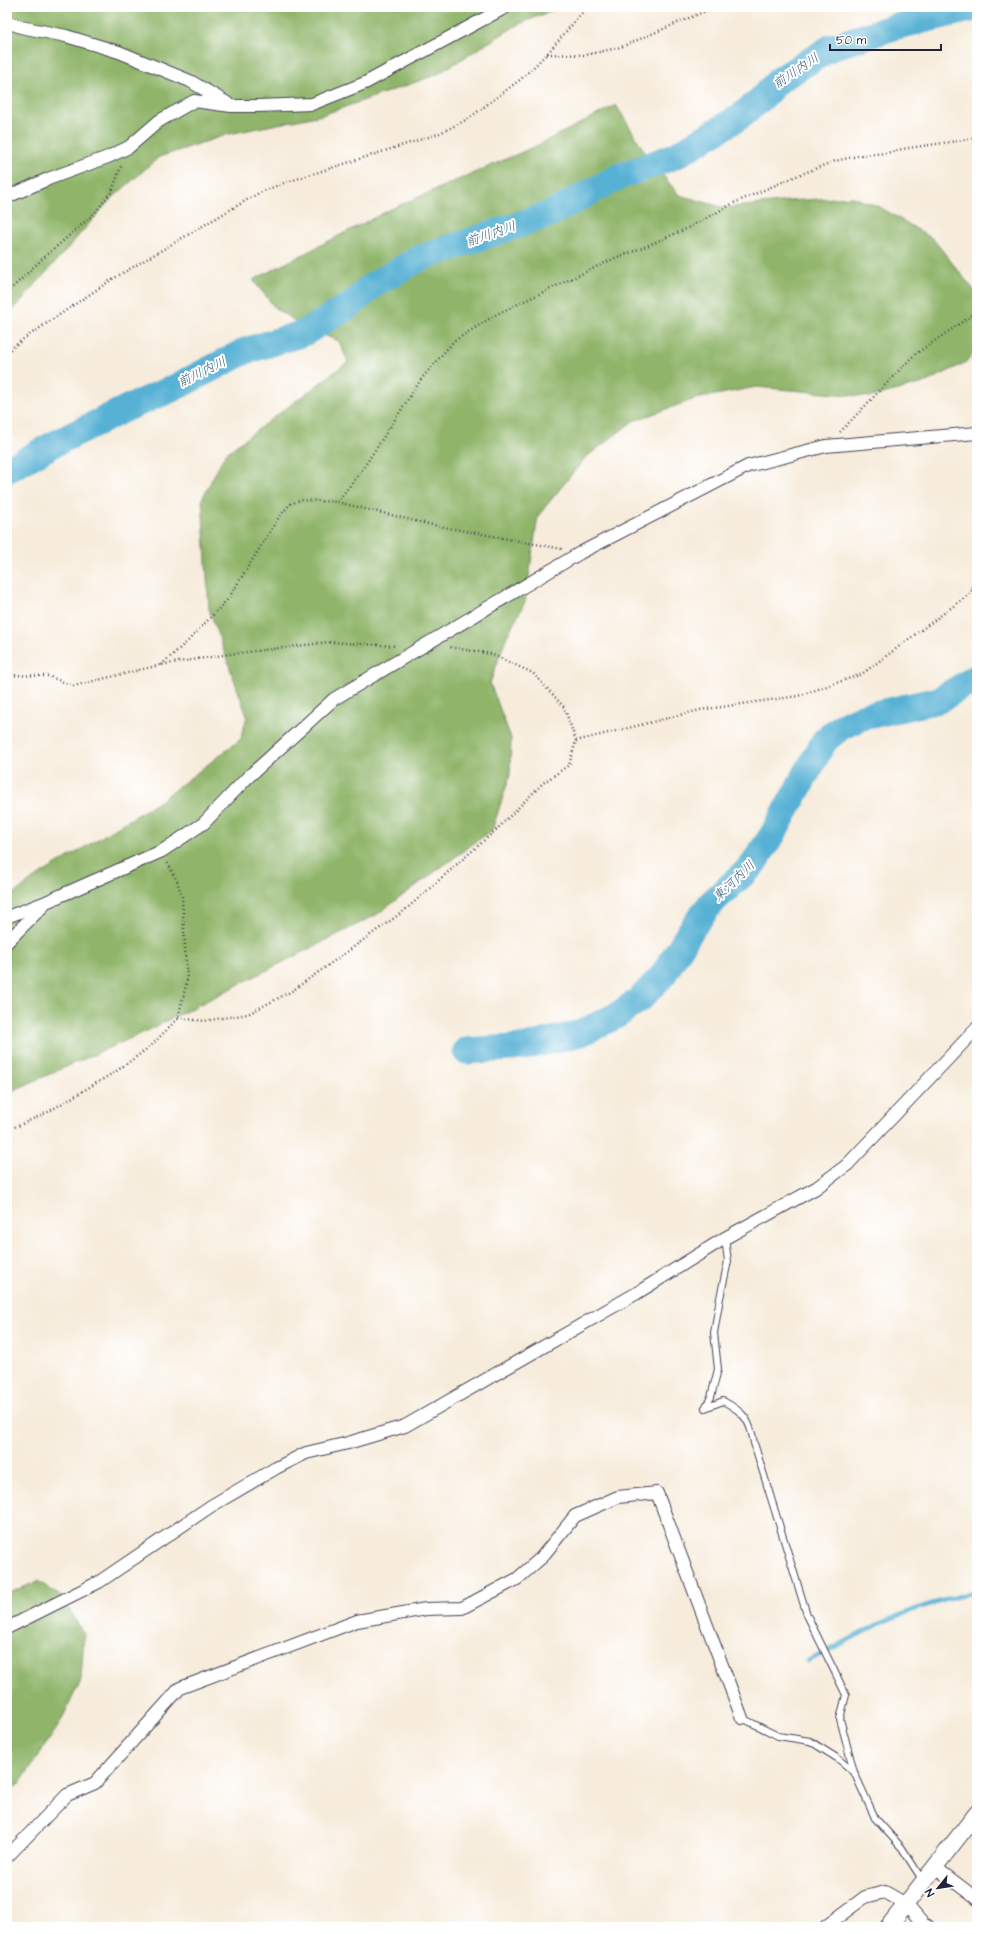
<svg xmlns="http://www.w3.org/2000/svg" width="984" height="1934" font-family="'Architects Daughter','Klee One',sans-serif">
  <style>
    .forest { fill: #90b56a; stroke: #596c52 }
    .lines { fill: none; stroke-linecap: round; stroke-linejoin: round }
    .stream { stroke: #56b1d4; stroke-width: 4.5 }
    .river { stroke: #56b1d4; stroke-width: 27 }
    .lane-casing { stroke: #424053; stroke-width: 8 }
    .street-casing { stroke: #424053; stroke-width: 14 }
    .secondary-casing { stroke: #424053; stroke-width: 18 }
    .path { stroke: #424053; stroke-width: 2.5; stroke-dasharray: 1 3; stroke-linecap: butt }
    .lane { stroke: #fff; stroke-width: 6 }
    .street { stroke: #fff; stroke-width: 12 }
    .secondary { stroke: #fff; stroke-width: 16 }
    .labels { text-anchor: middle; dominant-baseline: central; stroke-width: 4; stroke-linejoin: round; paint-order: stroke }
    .water-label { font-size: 13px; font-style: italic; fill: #375b78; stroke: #fff }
  </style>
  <rect width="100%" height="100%" fill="#fff"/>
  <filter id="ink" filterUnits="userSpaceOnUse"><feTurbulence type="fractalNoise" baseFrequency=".025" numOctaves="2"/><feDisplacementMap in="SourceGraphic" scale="8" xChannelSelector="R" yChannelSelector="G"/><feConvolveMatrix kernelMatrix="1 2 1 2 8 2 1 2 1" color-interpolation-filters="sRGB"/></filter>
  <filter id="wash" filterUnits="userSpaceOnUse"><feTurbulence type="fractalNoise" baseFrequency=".012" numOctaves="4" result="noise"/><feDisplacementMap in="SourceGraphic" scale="16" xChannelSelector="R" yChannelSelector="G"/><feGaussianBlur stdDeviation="0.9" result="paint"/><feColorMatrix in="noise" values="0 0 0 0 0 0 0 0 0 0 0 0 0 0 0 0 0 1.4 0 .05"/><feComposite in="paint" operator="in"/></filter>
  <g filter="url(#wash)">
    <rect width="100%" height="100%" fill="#f7ecdb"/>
    <path class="forest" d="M7,7H561L517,25L436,75L322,115L229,134L159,157L109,201L7,317Z
      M616,105L648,157L679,195L725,208L789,201L852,197L880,207L933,239L977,294V350L965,363L924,383L871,397L756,387L695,399L633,421L585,458L538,516L525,602L506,638L490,683L511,738L510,775L492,830L376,915L147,1031L7,1093V899L33,879L160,801L241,739L247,716L209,609L202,499L225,454L348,362L339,341L306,328L276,309L253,280L393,208L536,146Z
      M38,1581L63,1598L84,1635L81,1680L59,1725L20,1783L7,1793V1594Z"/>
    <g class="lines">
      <path class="stream" d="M808,1661L883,1622L921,1607L977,1591"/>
      <path class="river" d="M7,470L54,444L129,407L174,388L245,351L304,333L352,304L373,285L420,258L550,214L618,177L675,156L741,116L760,100L779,80L832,47L897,26L970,9H977
        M466,1051L524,1047L581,1033L616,1016L639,1000L663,975L693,927L711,903L751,867L773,834L825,740L841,727L862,717L939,700L977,677"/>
    </g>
  </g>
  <g filter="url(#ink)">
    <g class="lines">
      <g class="lane-casing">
        <path id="lane" d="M705,1408L723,1401C744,1412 750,1420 754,1443L807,1615L846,1695L840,1719L854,1772
          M705,1408L711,1397L718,1369L714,1333L720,1298L728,1261L725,1238
          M742,1718L778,1736L810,1741L837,1758L854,1772L875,1818L902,1848L923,1881"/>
      </g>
      <g class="street-casing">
        <path id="street" d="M7,22L21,27L66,36L119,52L190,81L227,103
          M7,197L48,179L108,157L129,147L159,121L194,101L231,106H258L312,104L365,83L506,7
          M7,917L46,902L162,851L204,823L246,779L334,699L580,553L748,466L826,446L977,433
          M7,942L43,906
          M7,1628L99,1582L211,1506L276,1468L306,1453L348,1443L405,1426L637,1293L725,1238L816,1188L847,1165L977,1028
          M7,1857L67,1795L95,1783L180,1688L357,1621L426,1609L462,1608L517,1579L541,1558L575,1516L618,1497L657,1493L742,1718
          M935,1867L977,1899
          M825,1927L865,1897L885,1892L906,1904L923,1924L929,1927"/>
      </g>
      <g class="secondary-casing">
        <path id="secondary" d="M888,1927L977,1813"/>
      </g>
      <path class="path" d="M547,54L586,55L621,47L715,7
        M7,293L41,260L95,213L112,191L122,164
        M7,352L22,340L111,280L257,194L281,184L438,134L468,119L521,79L547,54L587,7
        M840,432L914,355L977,312
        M337,502L360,473L422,378L454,341L497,314L615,258L642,248L686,229L734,203L794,177L835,161L862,155L887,153L902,149L977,138
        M161,665L188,641L228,599L279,517L290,504L301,500L337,502L428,524L562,549
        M7,675L48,676L73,686L160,665L230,654L330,642L396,646
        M576,741L700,710L798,696L862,674L971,593L977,568
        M178,1018L204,1021L248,1014L292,991L404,911L497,829L543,783L569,765L576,741L564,707L533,673L491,654L449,647
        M7,1129L18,1126L48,1112L118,1070L151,1046L178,1018L187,981L182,897L177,881L167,862"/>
      <use href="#lane" class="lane"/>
      <use href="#street" class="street"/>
      <use href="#secondary" class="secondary"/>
    </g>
  </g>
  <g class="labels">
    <g class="water-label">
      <text transform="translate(796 71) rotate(-34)">前川内川</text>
      <text transform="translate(491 234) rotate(-19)">前川内川</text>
      <text transform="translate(202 372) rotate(-26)">前川内川</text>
      <text transform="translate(734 881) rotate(-44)">東河内川</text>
    </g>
  </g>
  <rect width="984" height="1934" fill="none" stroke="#fff" stroke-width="24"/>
  <g transform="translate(938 1888) rotate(240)" stroke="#ffffff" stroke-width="3" paint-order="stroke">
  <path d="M0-3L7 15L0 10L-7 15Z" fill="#22223b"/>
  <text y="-6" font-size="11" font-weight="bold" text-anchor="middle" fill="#22223b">N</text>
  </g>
  <path d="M830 44v6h111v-6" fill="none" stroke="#22223b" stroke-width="2"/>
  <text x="836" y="44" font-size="12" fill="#22223b" stroke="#ffffff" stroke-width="3" paint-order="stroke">50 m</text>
</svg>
